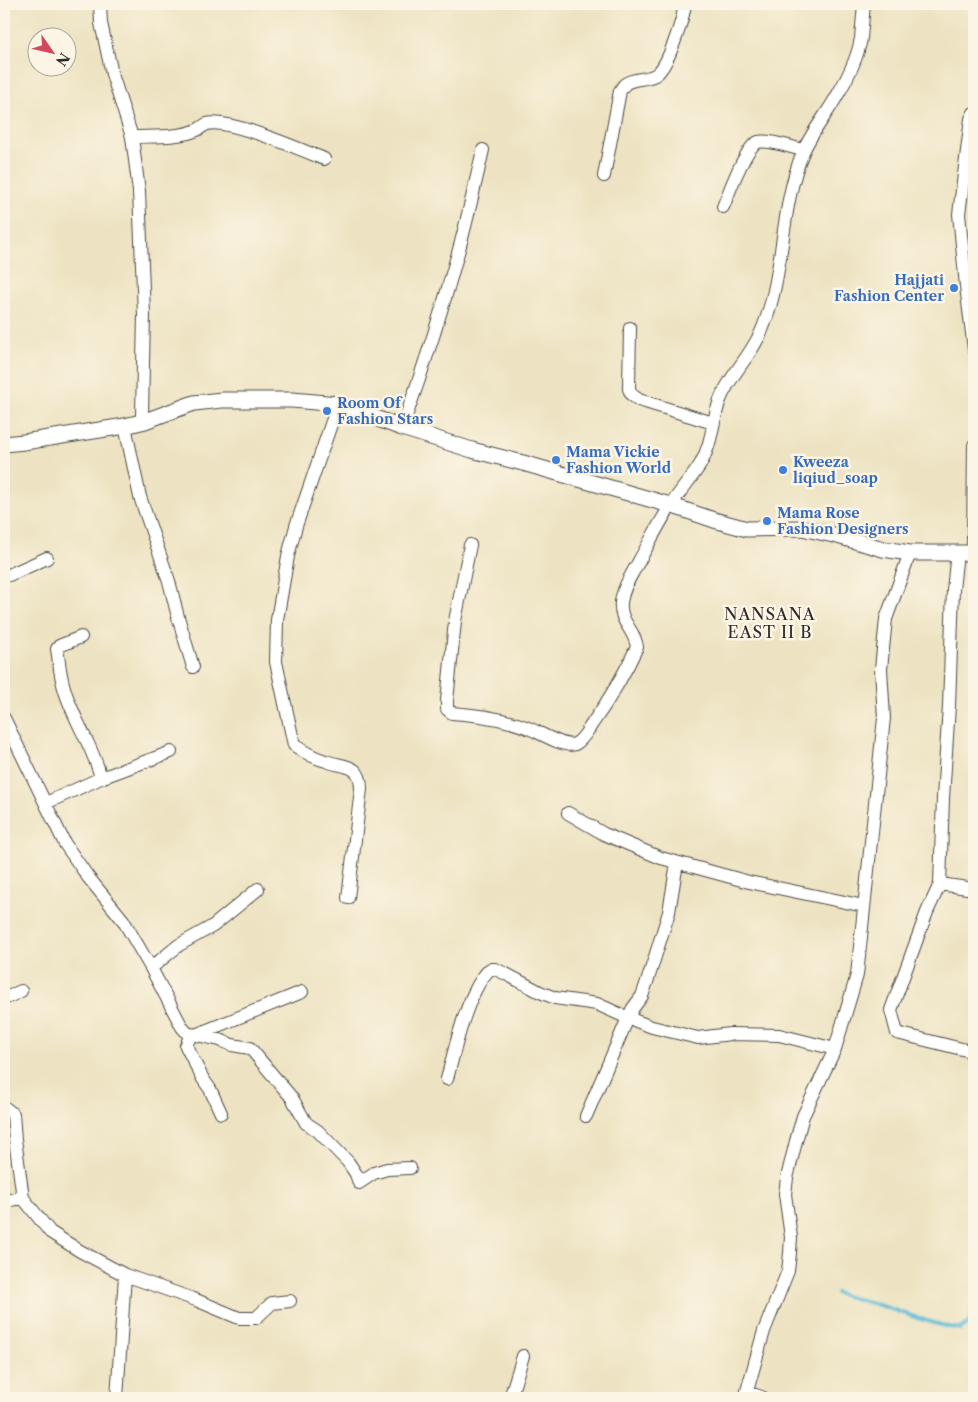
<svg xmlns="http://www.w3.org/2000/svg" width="978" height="1402" font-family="'Libre Caslon Text',serif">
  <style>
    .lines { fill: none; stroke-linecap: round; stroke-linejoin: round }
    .stream { stroke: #57bad5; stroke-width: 4 }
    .minor-casing { stroke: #484742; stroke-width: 14 }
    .tertiary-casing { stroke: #484742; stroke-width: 17 }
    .minor { stroke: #fff; stroke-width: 12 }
    .tertiary { stroke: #fff; stroke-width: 15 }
    .shop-dot { fill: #3f7fe0; stroke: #fcf5e5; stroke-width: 2 }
    .labels { text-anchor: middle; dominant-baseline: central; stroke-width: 5; stroke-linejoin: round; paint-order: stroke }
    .shop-label { font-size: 14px; font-weight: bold; fill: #366cbe; stroke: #fcf5e5; text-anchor: start }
    .quarter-label { font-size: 16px; letter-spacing: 1px; fill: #2b2b2b; stroke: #fcf5e5 }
  </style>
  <rect width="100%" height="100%" fill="#fcf5e5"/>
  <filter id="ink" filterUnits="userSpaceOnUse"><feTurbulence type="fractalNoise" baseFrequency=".02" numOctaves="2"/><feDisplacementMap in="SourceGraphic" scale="10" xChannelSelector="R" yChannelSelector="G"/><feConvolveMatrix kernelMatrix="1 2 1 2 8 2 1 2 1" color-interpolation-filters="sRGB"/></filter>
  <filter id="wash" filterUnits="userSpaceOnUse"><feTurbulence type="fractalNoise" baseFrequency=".0096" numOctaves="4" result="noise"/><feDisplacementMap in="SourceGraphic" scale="20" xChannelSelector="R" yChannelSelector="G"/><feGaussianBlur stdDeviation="1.12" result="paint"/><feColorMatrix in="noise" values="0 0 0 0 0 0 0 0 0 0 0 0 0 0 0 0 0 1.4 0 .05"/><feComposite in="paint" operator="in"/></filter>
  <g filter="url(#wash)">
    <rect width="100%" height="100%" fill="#ede3c2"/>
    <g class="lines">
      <path class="stream" d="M836,1293C852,1299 869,1301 885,1307C910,1315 934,1325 960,1329L969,1323L974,1305"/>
    </g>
  </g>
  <g filter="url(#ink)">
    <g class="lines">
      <g class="minor-casing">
        <path id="minor" d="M100,4L101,23L112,74L132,137L139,191L144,314L142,416L145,421
          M974,113L971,119L959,214L966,286L974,349
          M132,137C153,136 178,138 197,130C201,128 204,125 207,124C228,118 302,150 324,159
          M604,176L620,91C622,88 623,86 625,84C633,78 646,80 655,75C668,68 683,19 685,4
          M723,207C729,193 745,147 758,142C769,139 792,148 804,150
          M630,328L629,389L632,395L639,400L713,423
          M338,404L296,526L288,556L277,620L276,662L294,745C304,752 314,758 326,761C345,768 361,763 361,789L348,898
          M125,426L140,497L169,581L178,617L193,667
          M402,428C424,367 444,305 461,242C469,212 476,180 483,150
          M470,545L455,621L447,701V709L452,713C480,715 510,719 535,731C544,735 566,748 575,744C582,741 588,730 592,724C609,700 624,675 637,647C635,629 619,623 621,602C623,587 632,574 639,561C650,542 659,523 671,505C680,491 691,479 700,465C712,445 712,422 720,400C731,373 754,353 764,325C785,270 780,207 803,152C811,133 828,113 838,94C848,77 858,57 861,38C862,27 863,15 864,4
          M957,552L953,590L949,706L943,798L940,884L927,912L891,1010L897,1033L974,1052
          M973,553L974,445
          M4,576L9,575L47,558
          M4,718L65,844L88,877L123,920L151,968L182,1027L187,1033L220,1040L232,1045L250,1048L292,1098L306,1123L318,1131L348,1162L356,1174L359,1183L374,1173L387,1169L410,1168
          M101,778L171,752
          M46,803L101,778C93,745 71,717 63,684C60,673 59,661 57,649L59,646L81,637
          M568,813L604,834L661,858L749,882L864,906
          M940,884L974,889
          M151,968L179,945L213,926L258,889
          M4,999L21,991
          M191,1034L186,1046L203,1079L210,1089L221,1113
          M195,1035L302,992
          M447,1079C455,1049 467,991 490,969H495L506,974L540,992L555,998L597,1004L628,1018L652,1027L698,1038L730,1034L779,1035L835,1049
          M4,1107L13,1114L15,1139L23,1198L50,1232L80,1251L125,1275L196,1300L239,1318H256L272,1303L290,1301
          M586,1116L628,1018L633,1008L642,996L649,976L669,912L677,863
          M4,1201L23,1198
          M747,1392L764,1398
          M117,1398L125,1275
          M510,1398L523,1356
          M745,1398L764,1331L788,1271L790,1253L791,1237L785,1194L787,1178L796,1141L803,1116L835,1049L857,975L884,718L881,669L886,619L910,553"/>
      </g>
      <g class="tertiary-casing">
        <path id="tertiary" d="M4,444L24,442L125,426L145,421L194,403L222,400H292L338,404L402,428L472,450L523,463L670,505L714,520L747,529L802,528L838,536L883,549L910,553H974"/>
      </g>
      <use href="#minor" class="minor"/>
      <use href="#tertiary" class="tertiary"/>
    </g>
  </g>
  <g class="shop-dot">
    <circle cx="954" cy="288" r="5"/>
    <circle cx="327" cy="411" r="5"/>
    <circle cx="556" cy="460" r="5"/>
    <circle cx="783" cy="470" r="5"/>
    <circle cx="767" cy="521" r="5"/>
  </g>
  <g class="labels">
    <g class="shop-label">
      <text x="944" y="280" text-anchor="end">Hajjati<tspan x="944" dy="16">Fashion Center</tspan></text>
      <text x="337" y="403">Room Of<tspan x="337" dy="16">Fashion Stars</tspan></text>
      <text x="566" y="452">Mama Vickie<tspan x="566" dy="16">Fashion World</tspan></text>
      <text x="793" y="462">Kweeza<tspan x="793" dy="16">liqiud_soap</tspan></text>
      <text x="777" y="513">Mama Rose<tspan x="777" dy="16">Fashion Designers</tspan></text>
    </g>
    <g class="quarter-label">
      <text x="770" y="614">NANSANA<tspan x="770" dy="18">EAST II B</tspan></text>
    </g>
  </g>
  <rect width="978" height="1402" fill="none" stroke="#fcf5e5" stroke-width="20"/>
  <g transform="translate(52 52) rotate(124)"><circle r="24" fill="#fcf5e5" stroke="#a8a49b"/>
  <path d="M0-4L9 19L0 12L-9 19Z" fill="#d1495b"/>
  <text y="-8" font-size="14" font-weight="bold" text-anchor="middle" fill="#2b2b2b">N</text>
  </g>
</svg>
